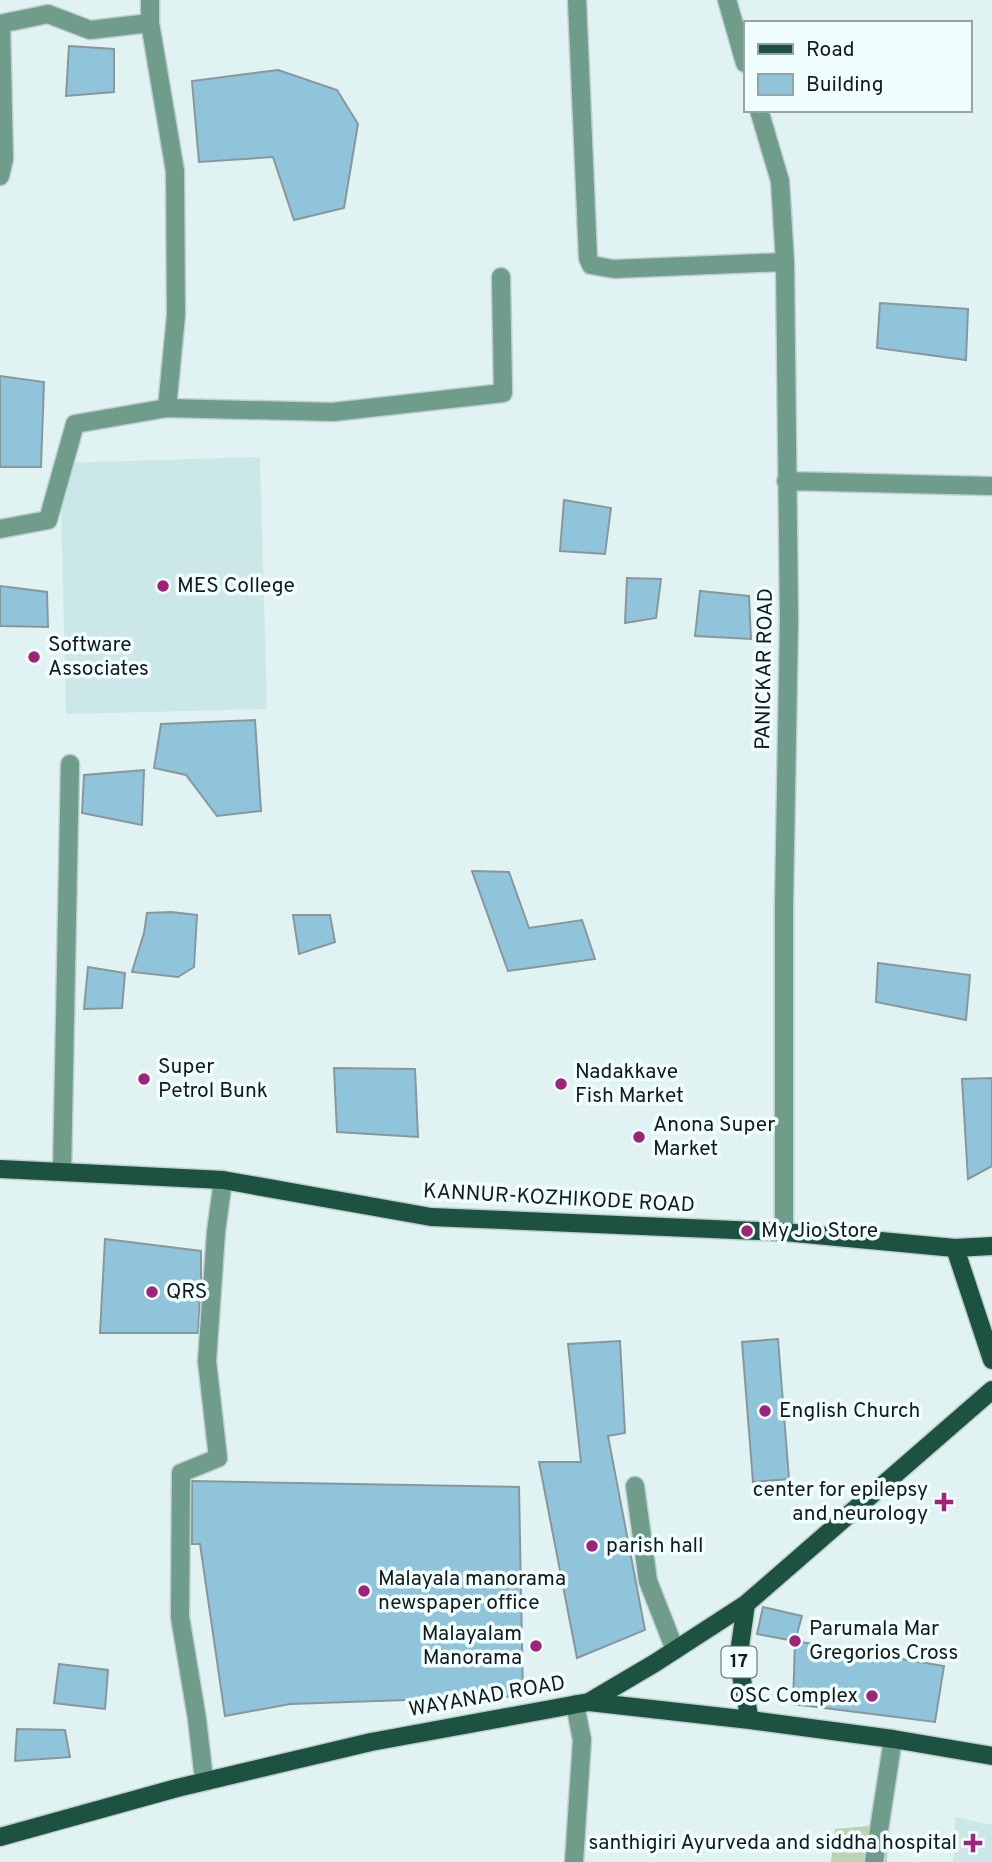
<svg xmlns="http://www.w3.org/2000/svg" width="992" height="1862" font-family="Overpass,sans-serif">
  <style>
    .built { fill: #cce7e7 }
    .green { fill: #bbd2b5 }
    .building { fill: #90c4db; stroke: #89979d; stroke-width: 2 }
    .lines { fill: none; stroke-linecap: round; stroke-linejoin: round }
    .minor-casing { stroke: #bfcfcf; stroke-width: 21 }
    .major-casing { stroke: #bfcfcf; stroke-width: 21 }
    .minor { stroke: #6f9c8b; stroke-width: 18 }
    .major { stroke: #1d5140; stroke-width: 18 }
    .poi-dot { fill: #9f2378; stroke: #f0fefe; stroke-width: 2.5 }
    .labels { text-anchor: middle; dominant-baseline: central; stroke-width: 7; stroke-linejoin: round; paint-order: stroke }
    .shield { fill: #f0fefe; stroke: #565e5e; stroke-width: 2 }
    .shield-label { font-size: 19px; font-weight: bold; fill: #141a1a }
    .poi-label { font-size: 21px; fill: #141a1a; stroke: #f0fefe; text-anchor: start }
    .street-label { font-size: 21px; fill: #141a1a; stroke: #f0fefe }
  </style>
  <rect width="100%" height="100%" fill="#e0f2f2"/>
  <path class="built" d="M260,457L267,709L66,714L60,463Z
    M955,1817L992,1825V1862H953Z"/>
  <path class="green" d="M889,1824L887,1862H831L835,1829Z"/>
  <path class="building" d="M69,46L114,49V92L66,96Z
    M278,70L337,90L358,124L344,208L294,220L273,157L199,162L192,81Z
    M880,303L968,309L966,360L877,348Z
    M0,376L44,382L41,467H0Z
    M564,500L611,508L605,554L560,551Z
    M627,578L661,579L656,618L625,623Z
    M0,586L47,592L48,627L0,626Z
    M700,591L749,596L751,639L695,636Z
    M255,720L261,811L217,816L186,775L154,768L161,724Z
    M144,770L142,825L82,813L84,775Z
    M472,871L509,872L529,928L582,920L595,959L508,971Z
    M171,912L197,915L194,967L178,977L132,972L144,933L147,913Z
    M293,915H330L335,942L299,954Z
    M878,963L970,975L966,1020L876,1002Z
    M88,967L125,973L122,1008L84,1009Z
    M334,1068L415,1069L418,1137L337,1132Z
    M992,1078V1166L968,1179L962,1079Z
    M105,1239L201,1251V1281L198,1333H100Z
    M778,1339L789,1479L753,1482L742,1342Z
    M620,1341L625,1433L608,1436L645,1630L577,1658L539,1462H581L568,1344Z
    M192,1481L519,1487L523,1696L290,1704L225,1716L200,1544H192Z
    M763,1607L802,1616L795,1641L757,1634Z
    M795,1641L944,1666L935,1722L793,1704Z
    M59,1664L108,1670L105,1709L54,1703Z
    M17,1729L65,1730L70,1757L15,1761Z"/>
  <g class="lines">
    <g class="minor-casing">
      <path id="minor" d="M150,0V23
        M577,0L588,258L591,265L614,269L785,262
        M727,0L745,63
        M0,24L48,14L90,30L150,23L175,171L176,315L167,408
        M759,110L780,181L785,262L789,620L784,904V1232
        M0,176L4,159L1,24
        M786,481L992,486
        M0,529L48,520L75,424L167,408L333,412L503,393L501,277
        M62,1172L70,764
        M635,1486L648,1581L675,1650
        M207,1781L203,1771L197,1719L180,1617L181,1473L218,1458L207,1361L216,1232L223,1180
        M574,1862L582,1740L575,1704
        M874,1862L893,1739"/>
    </g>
    <g class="major-casing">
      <path id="major" d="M0,1169L223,1180L431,1217L784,1232L955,1248L992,1246
        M955,1248L992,1360
        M746,1604L738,1660L750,1720
        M589,1702L655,1663L746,1604L992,1390
        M0,1837L177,1788L371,1742L589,1702L750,1720L893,1739L992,1756"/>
    </g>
    <use href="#minor" class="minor"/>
    <use href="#major" class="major"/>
  </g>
  <g class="poi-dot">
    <circle cx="163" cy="586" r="7"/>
    <circle cx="34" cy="657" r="7"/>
    <circle cx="144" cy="1079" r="7"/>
    <circle cx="561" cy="1084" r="7"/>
    <circle cx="639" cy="1137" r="7"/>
    <circle cx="747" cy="1231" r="7"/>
    <circle cx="152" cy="1292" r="7"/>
    <circle cx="765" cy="1411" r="7"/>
    <path d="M940.5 1491.5h7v7h7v7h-7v7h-7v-7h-7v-7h7z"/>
    <circle cx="592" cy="1546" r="7"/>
    <circle cx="364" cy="1591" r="7"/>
    <circle cx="795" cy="1641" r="7"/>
    <circle cx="536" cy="1646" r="7"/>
    <circle cx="872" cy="1696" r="7"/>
    <path d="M969.5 1832.5h7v7h7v7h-7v7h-7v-7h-7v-7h7z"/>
  </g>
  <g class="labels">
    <rect class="shield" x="721.5" y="1646.5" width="35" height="31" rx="5"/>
    <g class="shield-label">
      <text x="739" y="1662">17</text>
    </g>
    <g class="poi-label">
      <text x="177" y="586">MES College</text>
      <text x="48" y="645">Software<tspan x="48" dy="24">Associates</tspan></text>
      <text x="158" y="1067">Super<tspan x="158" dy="24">Petrol Bunk</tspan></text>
      <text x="575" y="1072">Nadakkave<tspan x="575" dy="24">Fish Market</tspan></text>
      <text x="653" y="1125">Anona Super<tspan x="653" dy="24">Market</tspan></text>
      <text x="761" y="1231">My Jio Store</text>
      <text x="166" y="1292">QRS</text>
      <text x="779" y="1411">English Church</text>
      <text x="928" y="1490" text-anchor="end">center for epilepsy<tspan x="928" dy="24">and neurology</tspan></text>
      <text x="606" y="1546">parish hall</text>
      <text x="378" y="1579">Malayala manorama<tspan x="378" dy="24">newspaper office</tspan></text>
      <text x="809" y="1629">Parumala Mar<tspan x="809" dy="24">Gregorios Cross</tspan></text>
      <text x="522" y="1634" text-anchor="end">Malayalam<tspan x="522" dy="24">Manorama</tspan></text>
      <text x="858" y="1696" text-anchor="end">OSC Complex</text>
      <text x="957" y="1843" text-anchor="end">santhigiri Ayurveda and siddha hospital</text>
    </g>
    <g class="street-label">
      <text transform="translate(765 669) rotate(-89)">PANICKAR ROAD</text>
      <text transform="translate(559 1199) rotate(3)">KANNUR-KOZHIKODE ROAD</text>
      <text transform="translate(487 1697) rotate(-10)">WAYANAD ROAD</text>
    </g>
  </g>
  <rect x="744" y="21" width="228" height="91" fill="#f0fefe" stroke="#98a3a3" stroke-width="2"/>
  <rect x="758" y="44" width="35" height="10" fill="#1d5140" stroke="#98a3a3" stroke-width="2"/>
  <text x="806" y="56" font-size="21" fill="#141a1a">Road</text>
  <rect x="758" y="74" width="35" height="21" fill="#90c4db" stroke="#98a3a3" stroke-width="2"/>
  <text x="806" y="91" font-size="21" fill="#141a1a">Building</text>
</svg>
